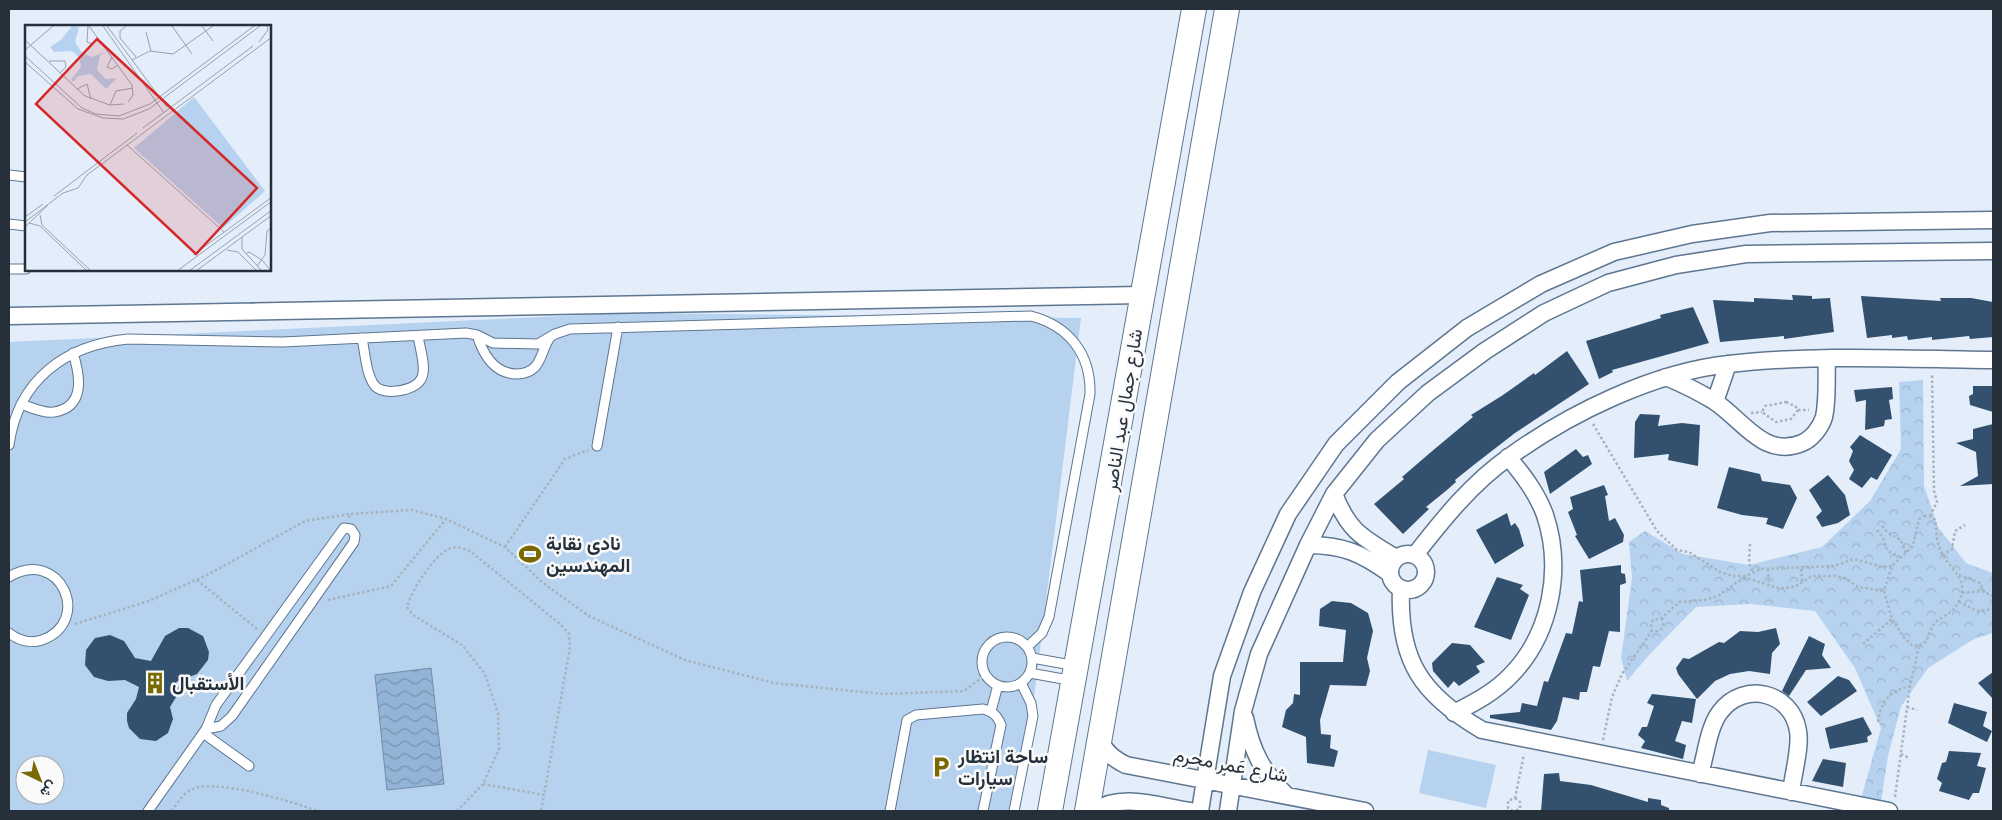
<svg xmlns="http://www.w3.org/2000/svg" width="2002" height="820" font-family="Figtree,Vazirmatn,sans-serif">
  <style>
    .grass { fill: #b6d2ef; fill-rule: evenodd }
    .park { fill: url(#park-crowns) }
    .water { fill: url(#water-waves); stroke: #728ca8 }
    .building { fill: #33516f }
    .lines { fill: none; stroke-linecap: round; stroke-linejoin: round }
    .lane-casing { stroke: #5e7690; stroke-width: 11 }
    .street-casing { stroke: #5e7690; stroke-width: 19 }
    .secondary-casing { stroke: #5e7690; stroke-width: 26 }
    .path { stroke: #a7b2bd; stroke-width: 2.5; stroke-dasharray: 2.5 2.5; stroke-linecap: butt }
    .lane { stroke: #fff; stroke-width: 9 }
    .street { stroke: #fff; stroke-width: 16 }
    .secondary { stroke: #fff; stroke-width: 24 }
    .labels { text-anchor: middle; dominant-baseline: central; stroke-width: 5; stroke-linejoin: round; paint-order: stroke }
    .street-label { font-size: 19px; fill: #25303b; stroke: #fafafa }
    .poi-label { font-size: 19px; font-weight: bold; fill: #25303b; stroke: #fafafa; text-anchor: start }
    .inset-road { fill: none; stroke: #97a2ae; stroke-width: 1 }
    .view { fill: #d62828; fill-opacity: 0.15; stroke: #d62828; stroke-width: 2.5 }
    .inset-edge { fill: none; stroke: #25303b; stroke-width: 2.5 }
  </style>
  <defs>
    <pattern id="park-crowns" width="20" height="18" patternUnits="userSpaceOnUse" patternTransform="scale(1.25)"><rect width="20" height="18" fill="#b6d2ef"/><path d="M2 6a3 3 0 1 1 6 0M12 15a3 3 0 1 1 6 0" fill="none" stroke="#9cb5ce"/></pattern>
    <pattern id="water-waves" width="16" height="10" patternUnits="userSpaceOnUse" patternTransform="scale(1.25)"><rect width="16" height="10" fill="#93b4d7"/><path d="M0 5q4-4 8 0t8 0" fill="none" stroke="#7893b0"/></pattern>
  </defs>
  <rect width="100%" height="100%" fill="#e3eefa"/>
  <path class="grass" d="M626,313L1081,318L1020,811H9V342ZM25,765H55V795H25Z
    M1428,750L1496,765L1486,808L1419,793Z"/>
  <path class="park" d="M1923,380L1924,486L1938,527L1966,563L1993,573V633L1974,639L1928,668L1901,706L1888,756L1881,802L1861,799L1881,728L1855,668L1815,611L1751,604L1696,607L1649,655L1627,681L1621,658L1632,578L1629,542L1645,531L1683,554L1749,565L1822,547L1870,501L1901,449L1899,382Z"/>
  <path class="water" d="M431,668L444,784L387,790L375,675Z"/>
  <path class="building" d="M1792,295L1812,296V299L1830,298L1834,332L1784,339V336L1720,342L1713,300L1754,302V298L1793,300Z
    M1861,296L1941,301L1940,298H1971L1993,302V337L1970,339L1969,336L1932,340V337L1908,340L1907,336L1892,338V335L1867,338Z
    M1693,307L1709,343L1612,370L1613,372L1599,379L1586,341L1661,318L1660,315Z
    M1567,351L1589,384L1515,433L1475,464L1455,480L1456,482L1447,490L1426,507L1429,509L1403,534L1374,504L1404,479L1402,477L1431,452L1473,417L1471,415L1503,395L1534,373L1535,375Z
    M1973,386H1993V412L1970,405L1969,396L1973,394Z
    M1892,387L1893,399L1889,400L1892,419L1885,420L1884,426L1865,430L1866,400L1856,402L1854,390Z
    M1640,414L1660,415L1658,426L1682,423L1700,425L1698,466L1668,460L1669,454L1634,458L1635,422Z
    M1993,424V484L1960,486L1978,476L1976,452L1956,443L1973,439V429Z
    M1860,435L1892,455L1877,480L1871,477L1862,488L1849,479L1854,470L1849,461L1853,451L1850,447Z
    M1576,449L1583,457L1588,455L1592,464L1550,494L1544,472Z
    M1729,467L1760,474L1762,481L1790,485L1797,498L1783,529L1766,524L1768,518L1742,515L1717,508Z
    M1828,475L1845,495L1850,515L1838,523L1822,527L1816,517L1822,511L1809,490Z
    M1604,485L1608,495L1605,496L1609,521L1615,518L1624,535L1623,542L1589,559L1575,536L1577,535L1568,512L1573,509L1570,497Z
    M1507,513L1511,526L1515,523L1519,529L1524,546L1495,564L1476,530Z
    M1621,565V573L1625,574L1626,583L1620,585V632L1609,631L1600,667L1593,666L1587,692H1580L1579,700L1563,697L1557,721L1551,730L1490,718V715L1520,712L1522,703L1537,706L1544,681L1548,682L1566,633L1572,634L1579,601L1583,602L1580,570Z
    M1497,577L1523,585L1520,589L1529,595L1511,640L1474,627Z
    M1332,601L1351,603L1368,613L1373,631L1367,658L1370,671L1366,686L1330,685L1320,720L1321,734L1331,735L1330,748L1338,751L1334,767L1307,763L1306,737L1282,727L1286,710L1293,703L1294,694L1300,695V662H1343L1346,630L1319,626L1320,609Z
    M179,628H188L203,636L209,652L208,660L197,674L176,682L181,689L170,707L173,719L168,733L156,741L140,739L129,728L127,721V713L136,699L139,687L125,680L108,681L94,677L85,665L86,650L95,638L110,635L124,641L135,658L151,661L165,636Z
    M1776,628L1780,644L1772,653L1770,674L1749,671L1730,674L1715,681L1697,699L1678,674L1676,668L1683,658L1689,659L1719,642L1724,643L1740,631L1758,632Z
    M1809,636L1825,644L1822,655L1831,668L1806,670L1789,696L1782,691Z
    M1452,643L1470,645L1485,662L1476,666L1480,672L1459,686L1454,681L1448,688L1433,671L1432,663Z
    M1993,672V699L1978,683Z
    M1838,676L1849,680L1857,691L1821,716L1807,702Z
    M1652,694L1696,699L1692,723L1682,721L1675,741L1686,745L1683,759L1641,748L1645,741L1638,735L1642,727H1647L1654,706L1647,703Z
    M1954,703L1987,712L1983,726L1992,731L1987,742L1948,723Z
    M1863,717L1872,734L1867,737L1868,742L1830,749L1825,728Z
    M1949,751L1981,753L1977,766L1986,768L1979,793H1973L1969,800L1939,791L1942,783L1937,779L1942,763L1946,762Z
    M1823,759L1846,763L1843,787L1812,781Z
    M1559,773L1560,781L1591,785L1648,802V798L1661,800V805L1669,808V811H1541L1544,774Z"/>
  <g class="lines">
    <g class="lane-casing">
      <path id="lane" d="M9,175L26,177
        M9,224L26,226
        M9,269H26
        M477,335C483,354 494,374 517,374C523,374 530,372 535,367C542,359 543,348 549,339
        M362,338C365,352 366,375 375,386C381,392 389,392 397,391C434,386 423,364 418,336
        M21,404C30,407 45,414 54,412C86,407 80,375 73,353
        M9,445C18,380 65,345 128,339L283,342L466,333L477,335L493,343L538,344L555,334L570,329L1031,316C1069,326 1091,354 1090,394L1049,617L1042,633L1027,647
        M597,446L618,327
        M344,528L351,529L355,535L354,542L232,716L221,726L206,729L216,705Z
        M9,577C61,546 93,622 42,640C30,644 18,640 9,633
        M982 662a25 25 0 1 1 50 0a25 25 0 1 1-50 0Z
        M1032,658L1077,666
        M1030,673L1074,681
        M991,711L998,685
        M203,733L249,766
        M148,811L206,729
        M890,811L907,720L916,715L983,709C993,712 997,715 1001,725L983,811
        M1014,811L1033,716L1031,703L1021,683"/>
    </g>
    <g class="street-casing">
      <path id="street" d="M9,316L1142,295
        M1666,377C1683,384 1699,392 1714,401C1743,420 1764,459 1802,443C1812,439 1821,427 1824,417C1828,399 1826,378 1827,359
        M1715,402L1728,364
        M1334,494C1349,532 1363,538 1396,558
        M1308,545C1343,545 1361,553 1389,573
        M1390 572a18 18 0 1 1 36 0a18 18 0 1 1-36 0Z
        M1415,555C1443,519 1472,483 1509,457C1570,413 1654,372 1729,364C1816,354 1906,359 1993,360
        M1401,589C1398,661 1422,695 1482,730L1889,811
        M1454,713C1474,703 1495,692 1511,675C1551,634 1563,569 1545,515C1537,493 1523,475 1508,457
        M1245,718C1252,752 1262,771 1287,796
        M1100,740C1106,753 1114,759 1126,765L1365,811
        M1700,774C1706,755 1708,728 1720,712C1744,680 1792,692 1798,731C1801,746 1793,775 1791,792
        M1094,811C1122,792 1160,807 1190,811
        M1200,811L1222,676L1252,592L1288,514L1336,444L1398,382L1467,328L1541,284L1614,252L1692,234L1770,223L1993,220
        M1228,811L1243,711L1259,654L1308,545L1334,494L1377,440L1428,393L1485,351L1544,313L1608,283L1676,265L1746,254L1993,251"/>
    </g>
    <g class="secondary-casing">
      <path id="secondary" d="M1050,811C1099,544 1148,277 1194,9
        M1087,811L1227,9"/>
    </g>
    <path class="path" d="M1786,402L1795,406L1798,410L1791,419L1776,422L1762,412L1765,406Z
      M1798,410H1809
      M1751,413L1762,412
      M1593,424L1657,531L1677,550L1689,552L1720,572L1733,576H1746L1760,569L1834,566L1854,559L1882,567L1892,566
      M1924,516H1930L1935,520C1937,532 1936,543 1942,554C1951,570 1970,580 1959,601C1950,621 1933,612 1927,641L1919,646L1912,645L1905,639L1892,619L1884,591L1892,566L1913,546L1919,519Z
      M1930,516L1937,502L1934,491L1932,374
      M349,518L350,514L412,510L446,519L505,547L543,583L589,616L685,660L774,683L884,694L964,691L985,675
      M1882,526L1888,533L1901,540L1906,553
      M1877,530L1883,538L1888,551L1900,557
      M1750,544L1749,563L1752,571
      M505,547L565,459L588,450
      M1942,555L1952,549L1955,531L1965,525
      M1768,569L1769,585
      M1801,569L1802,581
      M1959,575L1980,583L1984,592
      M197,580L257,629
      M1962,593L1982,591L1993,596
      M328,600L391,586L446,519
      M1959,602L1977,611L1993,609
      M1662,618C1665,626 1661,633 1652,631L1651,625L1653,620L1662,618L1679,602L1704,600L1718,596L1737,582L1747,578L1778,588H1787L1796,586L1812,576H1836L1848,580L1858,587L1884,591
      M75,624L149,601L209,574L305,521L350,514
      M1863,644L1892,619
      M1907,707L1917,710
      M1878,722C1881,701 1890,691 1910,686
      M1603,740L1612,697L1622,674L1652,631
      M1901,754L1909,758
      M483,784L544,795L541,811
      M1895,797L1910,686L1919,646
      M1515,798L1520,802V809L1515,811
      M172,811C177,803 183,793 193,789C213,778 295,802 317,811
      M457,811L483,784L499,749L498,713L485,674L462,645L413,615L407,607C411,591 435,553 451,548C458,546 464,549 470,551L560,624L569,634L570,647L544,795
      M1513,811L1508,808V801L1515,798L1524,754"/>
    <use href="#lane" class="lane"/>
    <use href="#street" class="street"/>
    <use href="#secondary" class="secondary"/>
  </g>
  <defs>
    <g id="stadium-bare" transform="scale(1.725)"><path d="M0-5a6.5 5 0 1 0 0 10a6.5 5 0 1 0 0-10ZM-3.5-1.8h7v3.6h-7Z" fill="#786a01" stroke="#fafafa" stroke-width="2.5" paint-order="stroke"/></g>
    <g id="building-bare" transform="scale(1.725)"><path d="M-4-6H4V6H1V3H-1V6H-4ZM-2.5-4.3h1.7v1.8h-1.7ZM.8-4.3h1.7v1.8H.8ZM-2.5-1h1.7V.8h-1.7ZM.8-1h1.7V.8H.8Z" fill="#786a01" stroke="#fafafa" stroke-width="2.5" paint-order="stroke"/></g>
    <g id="parking-bare" transform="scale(1.725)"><path d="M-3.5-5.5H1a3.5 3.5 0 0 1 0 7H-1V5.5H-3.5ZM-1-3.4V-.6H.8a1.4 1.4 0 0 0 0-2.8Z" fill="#786a01" stroke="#fafafa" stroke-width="2.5" paint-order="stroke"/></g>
  </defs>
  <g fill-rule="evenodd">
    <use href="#stadium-bare" x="530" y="554"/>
    <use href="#building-bare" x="155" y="683"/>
    <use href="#parking-bare" x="941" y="767"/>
  </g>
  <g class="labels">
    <g class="street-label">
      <text transform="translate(1123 410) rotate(-81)">شارع جمال عبد الناصر</text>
      <text transform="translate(1231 765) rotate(11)">شارع عَمر محرم</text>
    </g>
    <g class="poi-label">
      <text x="546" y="543">نادى نقابة<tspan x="546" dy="22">المهندسين</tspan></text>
      <text x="172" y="683">الأستقبال</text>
      <text x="958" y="756">ساحة انتظار<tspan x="958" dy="22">سيارات</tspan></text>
    </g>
  </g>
  <g transform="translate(25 25)">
    <rect width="246" height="246" fill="#e3eefa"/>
    <path d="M169,72L240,166L198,203L109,123Z" fill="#b6d2ef"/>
    <path d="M47,1L54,2L50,17L57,28L67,32L82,26L75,30L72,45L81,54L92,53L81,64L66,49L53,51L48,57L46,55L56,42L54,32L47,26L29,27L25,22L36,15Z" fill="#b6d2ef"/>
    <path class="inset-road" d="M63,1L62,17L67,19L74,14M64,1L107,60L108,70L103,77M78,1L139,88M82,1L141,81L145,82M101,1L95,6V13L111,32M147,1L167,29M177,1L188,16M121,7L126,26M0,15L60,71L85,80L99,79M234,17L243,5L242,1M0,25L28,1M0,31L57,83L71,89L94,91L125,79L229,1M87,32L82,42L87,44L93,40M107,35L125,26L148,29L188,1M24,36H40L41,42L35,48M0,37L53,84L78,93L98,94L124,84L235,1M52,64L62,59L66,74M85,80L91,66L108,63M118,103L228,21M102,120L199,207M29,171L112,108M15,190L17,200L66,246M0,192L18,179M0,197L38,168L53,163L62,150L247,12M4,198L15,201L62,246M0,202L23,180M217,212V224L237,246M202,225L213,227L232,246M221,229L224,227L237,235L246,246M168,230L247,172M232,241L240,230L242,206L247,202M152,246L247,176M164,246L247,185M171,246L247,190"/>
    <path class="view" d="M72,14L232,163L171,229L11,79Z"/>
    <rect width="246" height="246" class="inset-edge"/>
  </g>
  <rect width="2002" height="820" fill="none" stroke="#25303b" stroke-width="20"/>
  <g transform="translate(40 780) rotate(137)"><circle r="24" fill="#fafafa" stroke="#a5a9ae"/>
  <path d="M0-4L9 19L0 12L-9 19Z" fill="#786a01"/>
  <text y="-8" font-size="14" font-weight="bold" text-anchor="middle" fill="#25303b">ش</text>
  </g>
</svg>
